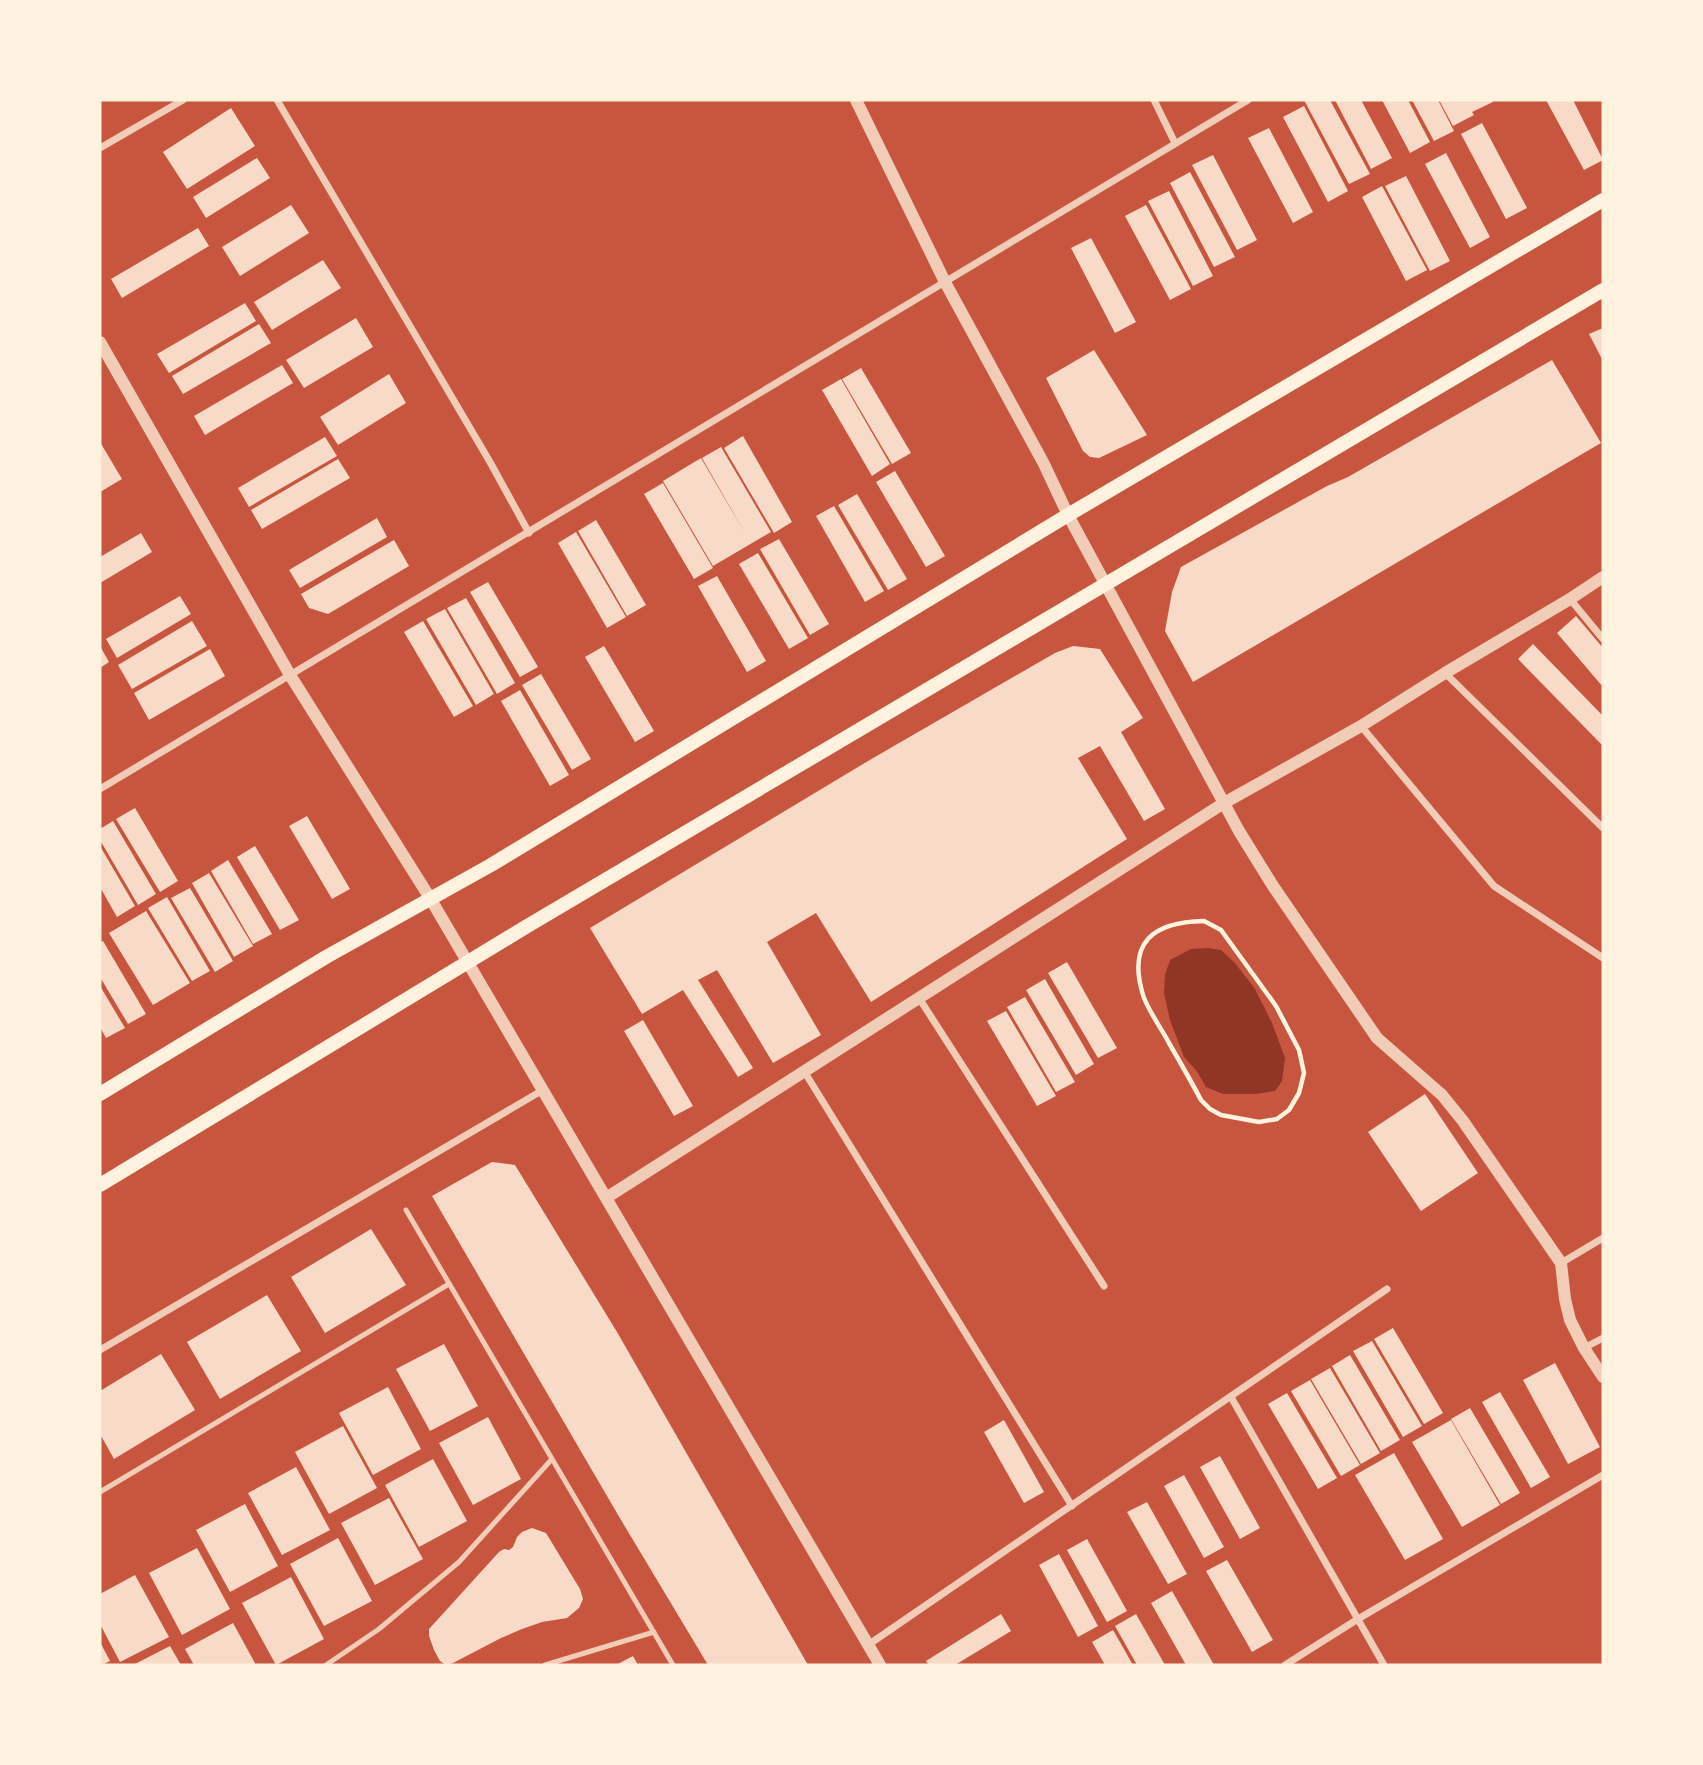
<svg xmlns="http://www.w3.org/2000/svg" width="1703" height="1765" font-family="Arial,sans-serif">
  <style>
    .water { fill: #8f3625 }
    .building { fill: #f7dbc8 }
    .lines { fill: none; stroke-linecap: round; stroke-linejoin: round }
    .path { stroke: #fff3e0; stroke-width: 4.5 }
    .service { stroke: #f1ccb7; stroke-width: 5 }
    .minor { stroke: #f1ccb7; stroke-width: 7 }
    .tertiary { stroke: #f1ccb7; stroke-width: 12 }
    .secondary { stroke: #fff3e0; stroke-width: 14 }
  </style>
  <rect width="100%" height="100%" fill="#c8553d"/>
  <path class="water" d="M1208,948L1221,950L1235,963L1255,989L1272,1023L1285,1058L1282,1081L1275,1091L1256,1094H1223L1206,1087L1196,1070L1184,1057L1170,1020L1164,993L1165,975L1170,960L1191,949Z"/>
  <path class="building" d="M1304,100H1330L1370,174L1349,184Z
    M1335,100H1361L1392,158L1371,169Z
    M1382,100H1408L1430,142L1410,153Z
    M1412,100H1438L1454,131L1434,141Z
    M1439,100H1492L1493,102L1472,112L1474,115L1453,126Z
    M1546,100H1573L1603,160L1584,170Z
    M1304,106L1348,191L1328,202L1283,117Z
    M231,108L255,146L187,189L163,152Z
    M1482,123L1527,208L1506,219L1461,134Z
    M1269,128L1313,212L1293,223L1248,138Z
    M1446,153L1490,237L1470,248L1425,164Z
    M1213,155L1257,240L1237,250L1192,165Z
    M257,158L270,178L206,218L193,197Z
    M1190,172L1235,257L1214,267L1170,183Z
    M1406,176L1450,261L1430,271L1385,186Z
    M1382,186L1427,270L1406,281L1362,197Z
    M1169,191L1213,276L1193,286L1148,201Z
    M291,205L309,233L240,276L222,247Z
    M1146,205L1191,289L1170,300L1125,216Z
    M198,228L209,246L122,298L111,279Z
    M1091,238L1136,322L1115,333L1071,248Z
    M323,260L341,288L272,330L254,302Z
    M245,303L256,321L169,373L157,354Z
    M356,318L373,347L304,388L286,360Z
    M259,324L271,343L183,394L172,376Z
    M1603,328V361L1589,334Z
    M1094,350L1147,435L1099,458L1090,457L1083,451L1046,378Z
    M1552,360L1601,443L1193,682L1165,631L1172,592L1181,567L1327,486L1348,477Z
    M282,365L293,383L205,435L194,416Z
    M861,368L911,453L892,464L842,379Z
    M389,374L406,403L338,445L320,417Z
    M841,379L890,464L872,476L822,390Z
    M743,436L792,522L774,533L724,448Z
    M325,437L337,456L249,507L238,488Z
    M100,442L122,479L100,492Z
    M721,447L771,532L713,566L663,481L701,458L746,535L702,458Z
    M338,459L350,478L262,529L251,510Z
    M895,471L945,556L926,567L876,482Z
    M663,483L713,568L694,579L644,494Z
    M857,494L907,579L888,590L838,505Z
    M834,506L884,591L865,602L816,516Z
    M377,518L387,537L300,588L289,570Z
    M596,520L646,605L627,616L578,531Z
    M576,532L626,617L607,628L558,543Z
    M141,533L152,552L100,583V557Z
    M779,539L829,624L810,635L760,549Z
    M394,540L409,566L328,614L309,608L301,594Z
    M758,553L808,638L789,649L739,564Z
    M717,576L766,661L747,672L698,586Z
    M488,582L538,667L520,677L470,592Z
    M180,596L191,614L117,658L106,639Z
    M466,598L515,683L497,694L447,608Z
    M445,609L494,694L476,705L426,619Z
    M1576,616L1603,648V687L1557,633Z
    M192,621L207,646L132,689L118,665Z
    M423,621L473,706L454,717L404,632Z
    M1533,644L1603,716V746L1518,659Z
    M100,646L109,662L100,668Z
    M604,646L654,731L635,742L585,657Z
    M1073,646L1100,649L1143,718L1121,732L1165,809L1144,821L1100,746L1078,758L1127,839L871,1002L816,913L767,942L821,1035L773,1063L717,970L698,980L753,1068L738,1077L683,990L642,1014L590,928L868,761L1055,653Z
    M210,649L225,676L149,720L134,693Z
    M541,674L591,759L572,770L522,685Z
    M520,690L569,775L550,786L501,701Z
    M135,808L178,881L160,892L116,819Z
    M307,816L350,889L332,899L289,826Z
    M113,821L156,894L138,905L100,840V829Z
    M100,846L135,906L117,917L100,887Z
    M255,846L299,920L280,930L237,857Z
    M228,860L272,934L253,944L211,871Z
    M209,873L253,946L234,957L192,883Z
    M190,888L233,961L215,972L171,898Z
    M167,897L210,971L192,981L148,908Z
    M146,911L190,983L153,1005L109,933Z
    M103,941L146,1014L128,1024L100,977V942Z
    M1067,962L1117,1048L1098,1058L1048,973Z
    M1045,979L1094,1064L1076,1075L1026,990Z
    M100,986L125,1028L106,1038L100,1027Z
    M1025,997L1075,1082L1056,1092L1007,1007Z
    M1006,1011L1056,1096L1037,1106L987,1021Z
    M643,1020L693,1106L674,1116L624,1031Z
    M1425,1094L1478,1173L1421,1211L1368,1132Z
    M492,1162L515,1165L617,1332L808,1665H708L621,1520L432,1196Z
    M371,1229L406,1285L325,1333L291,1277Z
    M267,1295L301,1351L220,1399L187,1342Z
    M1393,1328L1443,1413L1424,1424L1374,1339Z
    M1372,1341L1422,1426L1403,1437L1353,1351Z
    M444,1344L478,1406L430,1431L396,1369Z
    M161,1354L195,1410L114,1459L100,1434V1391Z
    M1350,1355L1400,1440L1381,1451L1332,1366Z
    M1555,1363L1600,1447L1568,1464L1523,1380Z
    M1330,1368L1380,1453L1361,1464L1311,1379Z
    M1310,1380L1360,1465L1341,1476L1291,1391Z
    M388,1387L421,1449L373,1475L339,1413Z
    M1500,1392L1550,1477L1531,1488L1482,1402Z
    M1287,1393L1337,1478L1318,1489L1268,1404Z
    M1470,1408L1520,1493L1501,1504L1451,1419Z
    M488,1417L521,1479L473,1505L439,1443Z
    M1004,1420L1044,1492L1024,1503L984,1432Z
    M1451,1420L1500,1505L1462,1527L1412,1442Z
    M343,1426L377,1488L329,1514L295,1452Z
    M1394,1453L1443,1539L1405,1560L1355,1475Z
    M1220,1456L1260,1528L1240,1539L1200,1467Z
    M433,1459L467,1521L419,1547L385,1485Z
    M296,1467L330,1530L282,1555L248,1493Z
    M1184,1475L1224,1547L1204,1558L1164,1486Z
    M389,1498L423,1559L375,1585L341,1523Z
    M1147,1502L1187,1574L1168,1584L1127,1512Z
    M245,1504L278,1566L230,1592L196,1530Z
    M532,1528L546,1533L580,1589L583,1599L579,1608L567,1618L542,1622L522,1629L501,1638L453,1663L446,1665L440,1661L434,1650L429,1636V1629L499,1552L504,1549L509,1550L513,1547L517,1537L522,1532Z
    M338,1538L372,1601L324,1626L290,1564Z
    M1087,1539L1127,1611L1107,1622L1067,1550Z
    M197,1548L230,1609L182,1635L149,1573Z
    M1059,1554L1098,1626L1078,1637L1039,1565Z
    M1227,1560L1273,1640L1252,1652L1206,1571Z
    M135,1575L169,1637L120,1662L100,1624V1594Z
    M291,1577L324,1639L276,1665L242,1603Z
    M1172,1591L1214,1665H1186L1151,1603Z
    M1001,1614L1011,1631L955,1665H929L926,1661Z
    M1136,1614L1165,1665H1137L1115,1626Z
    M233,1623L256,1665H194L185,1649Z
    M1113,1630L1133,1665H1105L1092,1642Z
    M100,1642L110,1661L102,1665H100Z
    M170,1646L181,1665H133Z
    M633,1656L638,1665H616Z"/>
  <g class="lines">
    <path class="path" d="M1204,921L1221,930L1276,1006L1299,1050L1304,1073L1299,1093L1289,1110L1277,1119L1259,1122L1221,1115L1210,1109L1201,1100C1191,1081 1180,1062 1169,1043C1162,1029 1147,1009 1143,995C1127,942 1153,922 1204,921Z"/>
    <path class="service" d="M406,1210L673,1665
      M100,1492L449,1284
      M326,1665L379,1629L459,1562L552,1459
      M545,1665L654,1632"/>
    <path class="minor" d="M277,100L490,462L529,533
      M1154,100L1175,143
      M100,148L183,100
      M1570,599L1603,639
      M1445,673L1603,828
      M1361,726L1494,886L1603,958
      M100,789L1248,100
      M919,998L1104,1286
      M804,1071L1072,1506
      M1561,1263L1603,1238
      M1584,1348L1603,1338
      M100,1350L543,1090
      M1231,1397L1384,1665
      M868,1645L1387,1289
      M1285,1665L1358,1619L1603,1475"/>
    <path class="tertiary" d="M856,100L945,282L1044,464L1068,515L1239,831L1273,886L1377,1038L1442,1095L1463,1121L1561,1263L1565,1299L1570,1320L1584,1348L1603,1377
      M100,342L290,675L430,898L880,1665
      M606,1198L1224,803L1361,726L1445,673L1570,599L1603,577"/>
    <path class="secondary" d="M100,1094L326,957L491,865L1068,515L1603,200
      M100,1185L529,925L1603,290"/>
  </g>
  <rect width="1703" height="1765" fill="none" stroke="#fff3e0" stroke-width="203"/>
</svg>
